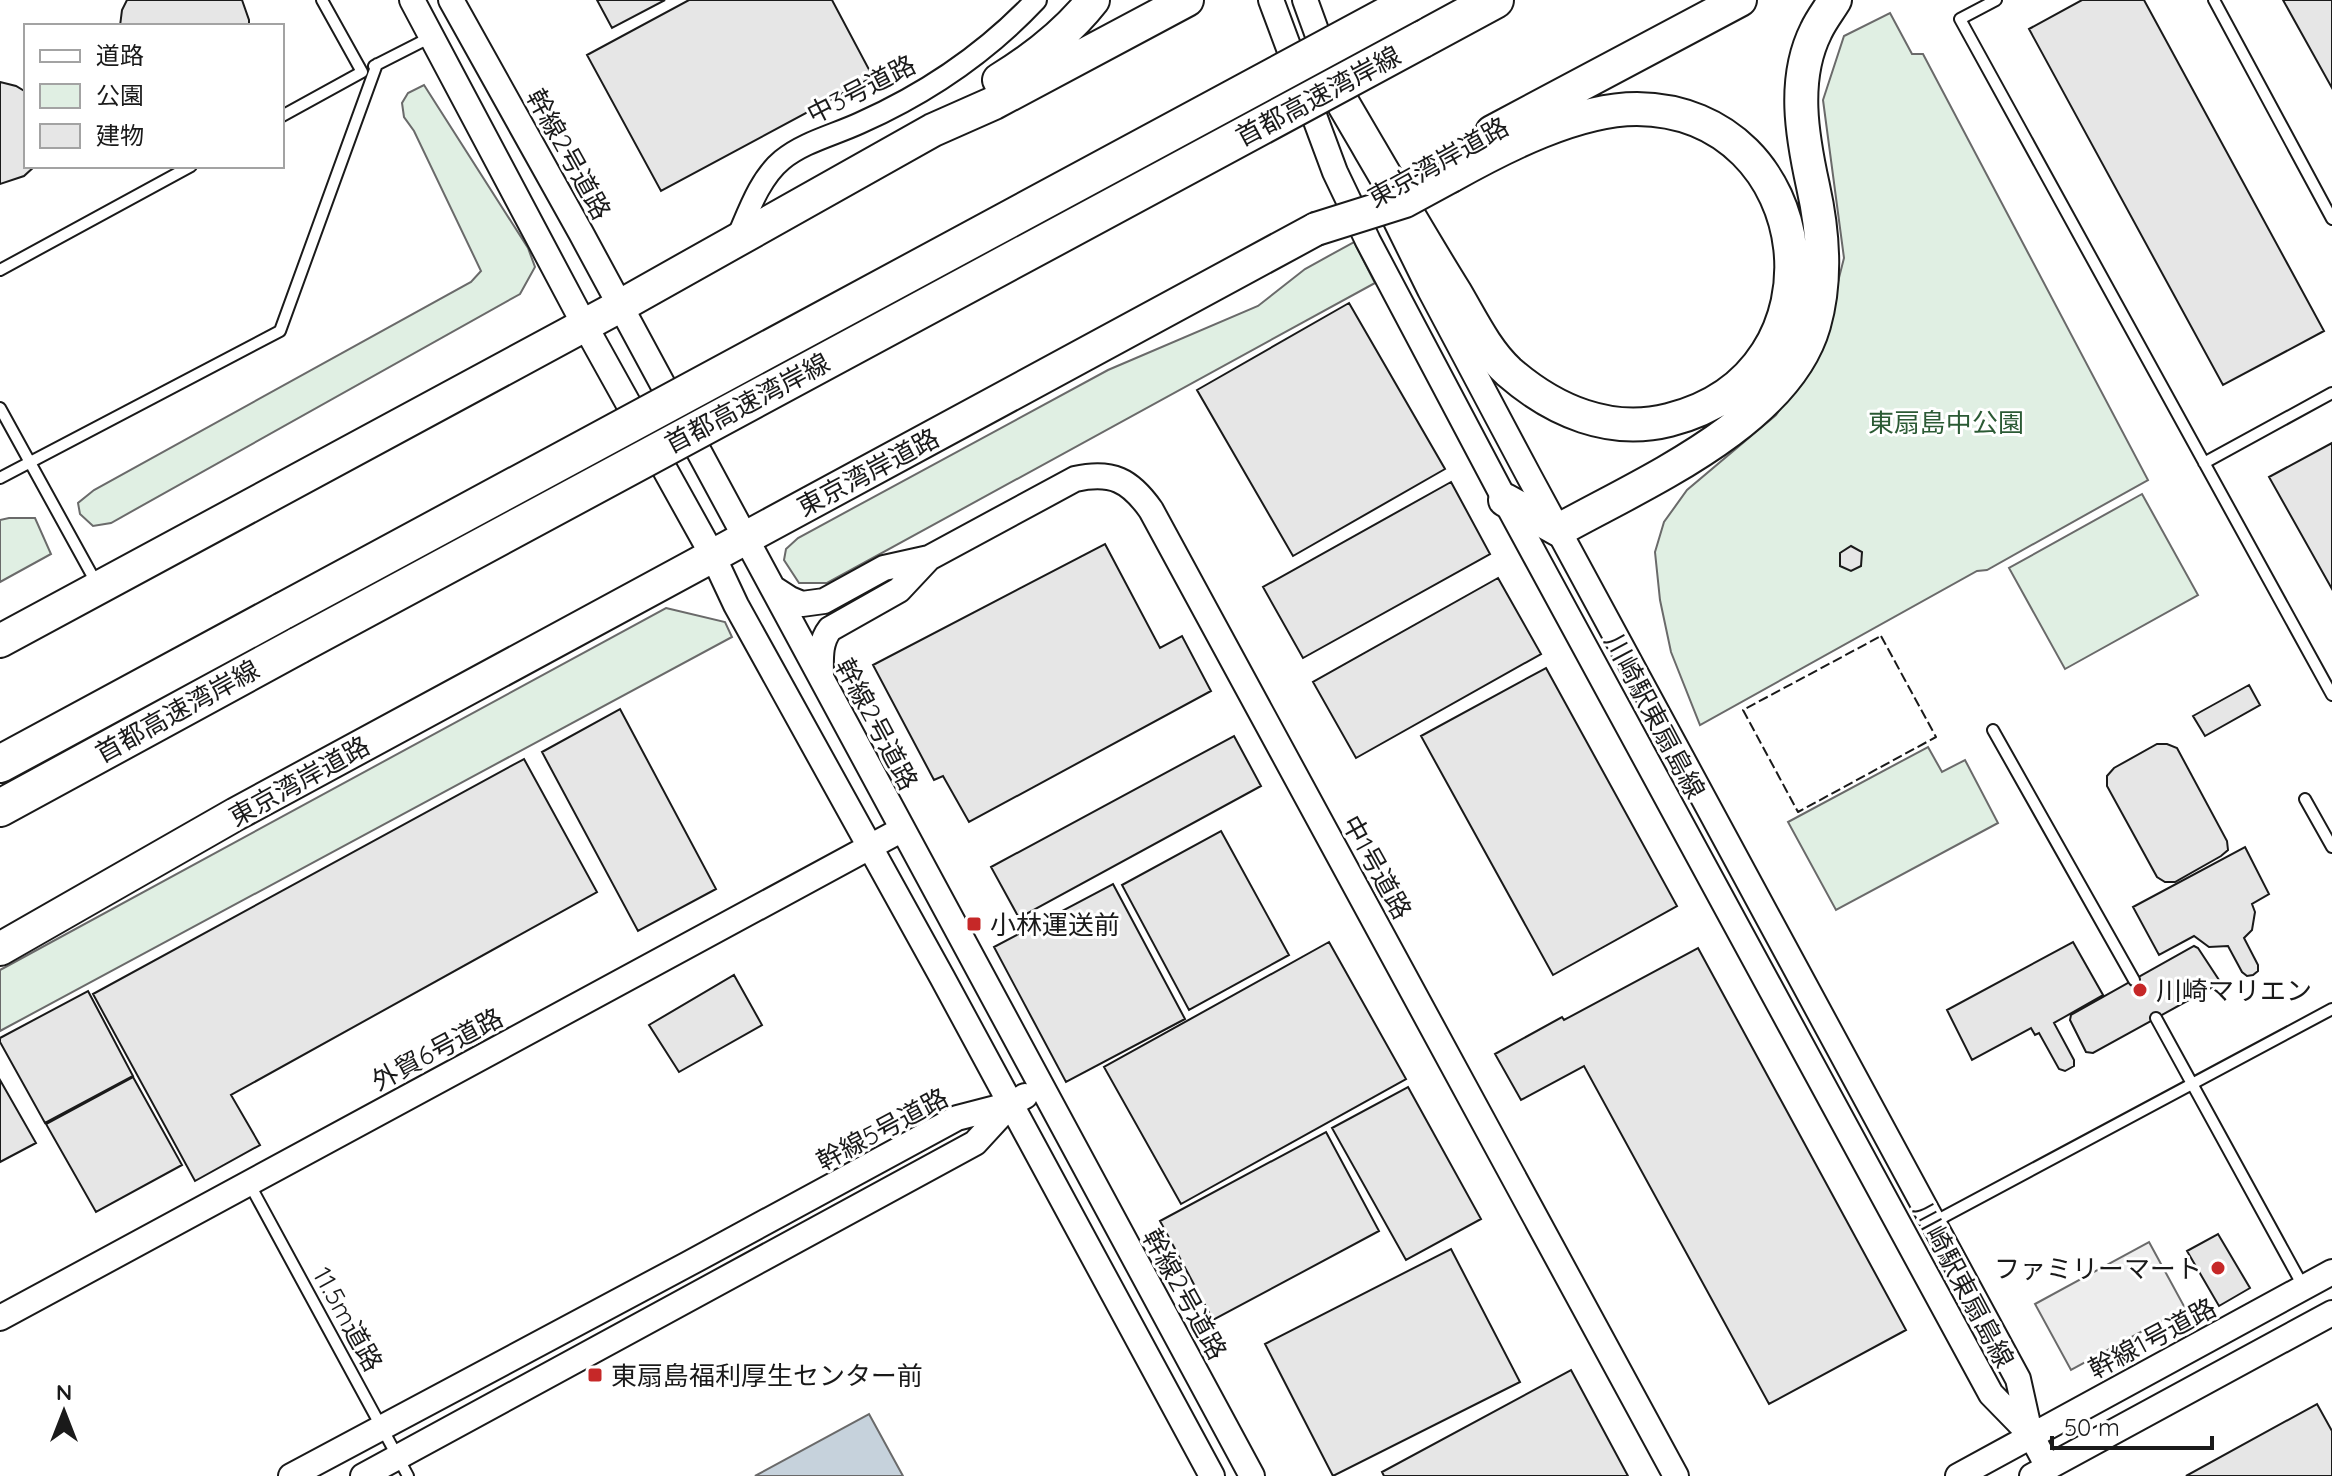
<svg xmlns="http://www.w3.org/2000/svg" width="2332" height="1476" font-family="Quicksand,'Noto Sans JP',sans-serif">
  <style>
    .green { fill: #e0efe3; stroke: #6a6a6a; stroke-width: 2 }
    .parking { fill: #ededed; stroke: #6a6a6a; stroke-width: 2 }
    .water { fill: #c6d2dc; stroke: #6a6a6a; stroke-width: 2 }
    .building { fill: #e6e6e6; stroke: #1a1a1a; stroke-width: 2 }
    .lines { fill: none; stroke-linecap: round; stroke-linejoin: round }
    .service-casing { stroke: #1a1a1a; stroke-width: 14 }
    .minor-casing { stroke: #1a1a1a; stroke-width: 24 }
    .tertiary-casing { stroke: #1a1a1a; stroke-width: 28 }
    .trunk-casing { stroke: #1a1a1a; stroke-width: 36 }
    .motorway-casing { stroke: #1a1a1a; stroke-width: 40 }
    .service { stroke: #fff; stroke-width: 10 }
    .minor { stroke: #fff; stroke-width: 20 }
    .tertiary { stroke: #fff; stroke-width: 24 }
    .trunk { stroke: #fff; stroke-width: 32 }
    .motorway { stroke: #fff; stroke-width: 36 }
    .trunk-bridge-casing { stroke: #1a1a1a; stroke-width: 36; stroke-linecap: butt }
    .motorway-bridge-casing { stroke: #1a1a1a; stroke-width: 40; stroke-linecap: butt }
    .trunk-bridge { stroke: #fff; stroke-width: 32 }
    .motorway-bridge { stroke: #fff; stroke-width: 36 }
    .fence { stroke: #1a1a1a; stroke-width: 2; stroke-dasharray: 10 4; stroke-linecap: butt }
    .poi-dot { fill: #c62828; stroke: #fff; stroke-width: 3 }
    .labels { text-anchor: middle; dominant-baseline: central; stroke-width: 6; stroke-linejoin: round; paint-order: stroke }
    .street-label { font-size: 26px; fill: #1a1a1a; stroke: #fff }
    .park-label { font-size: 26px; fill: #2b5a34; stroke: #fff }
    .poi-label { font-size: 26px; fill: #1a1a1a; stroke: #fff; text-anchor: start }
  </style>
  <rect width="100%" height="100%" fill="#fff"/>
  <path class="green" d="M1890,13L1912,54H1923L2148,480L1987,570L1977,571L1700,725L1671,652L1660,600L1655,552L1664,522L1687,490L1776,415L1821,349L1844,258L1823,100L1844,36Z
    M424,85L528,248L535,267L520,294L111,523L93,526L80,514L78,503L94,490L471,282L481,271L414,131L404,117L402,103L408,93Z
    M1354,242L1375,283L827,583H799L784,560L786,549L798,538L1108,370L1258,306L1305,269Z
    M2142,494L2198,595L2065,669L2009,568Z
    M9,518H35L51,554L0,582V520Z
    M666,608L725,622L732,637L0,1031V970Z
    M1928,747L1942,772L1965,760L1998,823L1836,910L1788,822Z"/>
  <path class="parking" d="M2149,1242L2185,1308L2071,1370L2035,1304Z"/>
  <path class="water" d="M869,1414L903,1476H755Z"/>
  <path class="building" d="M127,0H242L249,20V26H120L122,10Z
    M597,0H665L612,28Z
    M689,0H832L873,77L661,191L587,55Z
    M2082,0H2144L2324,331L2223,385L2029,29Z
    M2283,0H2332V88Z
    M0,82L16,86L26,92V166H35L24,176L0,184Z
    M1349,303L1445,469L1293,556L1197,390Z
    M2332,443V589L2269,477Z
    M1451,482L1490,554L1303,658L1263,587Z
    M1105,544L1160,648L1182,636L1211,691L969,822L943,776L934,780L873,665Z
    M1851,546L1862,552L1861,566L1851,571L1840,566V553Z
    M1498,578L1541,654L1356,758L1313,682Z
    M1546,668L1677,906L1553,975L1421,736Z
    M2249,685L2260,705L2205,736L2193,716Z
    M620,709L716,889L638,931L542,752Z
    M1234,736L1261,786L1019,918L991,867Z
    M2157,744H2167L2177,748L2227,841L2228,850L2221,856L2175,882H2165L2157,877L2107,786V776L2114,768Z
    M524,759L597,892L231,1095L260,1145L195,1181L93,994Z
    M1221,831L1289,955L1189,1010L1122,885Z
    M2245,847L2269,894L2252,904L2255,912L2252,930L2244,938L2258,965V971L2253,975L2247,976L2242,972L2228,946L2209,947L2194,936L2159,955L2133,907Z
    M1113,884L1185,1019L1066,1082L994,947Z
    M1329,942L1406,1079L1181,1204L1104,1067Z
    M2073,942L2103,995L2054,1023L2074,1060V1066L2065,1071L2059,1069L2039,1033L2035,1035L2031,1028L1972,1060L1947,1010Z
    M2194,946L2198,948L2219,980L2218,984L2093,1053L2086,1052L2070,1020L2071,1015Z
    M1698,948L1906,1330L1769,1404L1584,1066L1521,1100L1495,1054L1562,1017L1564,1020Z
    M734,975L762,1025L679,1072L649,1025Z
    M88,991L133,1076L45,1123L0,1042V1038Z
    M133,1077L182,1165L96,1212L46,1124Z
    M0,1080L36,1143L0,1162Z
    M1408,1087L1481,1219L1406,1260L1332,1128Z
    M1326,1132L1379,1231L1213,1320L1160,1221Z
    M2218,1234L2250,1288L2219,1306L2187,1251Z
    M1451,1249L1520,1382L1333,1476L1265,1344Z
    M1571,1370L1628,1476H1384L1382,1472Z
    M2317,1404L2332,1431V1476H2186Z"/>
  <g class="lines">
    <g class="service-casing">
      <path id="service" d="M1996,0L1960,19L2332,695
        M2214,0L2332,219
        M374,66L431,37
        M282,116L362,72L322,0
        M0,270L191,166
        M0,408L98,586
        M2204,463L2332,393
        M0,478L280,331L377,64
        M1993,730L2134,980
        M2305,799L2332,847
        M2156,1018L2303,1286
        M250,1185L408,1476
        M1934,1222L2332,1009"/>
    </g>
    <g class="minor-casing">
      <path id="minor" d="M736,240C748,213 759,179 782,160C804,142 834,135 860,123C925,94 987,52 1036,0"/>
    </g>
    <g class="tertiary-casing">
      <path id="tertiary" d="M412,0L584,324L713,556L736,605L942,977L1212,1476
        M451,0L581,233L1252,1476
        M1271,0L1335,172L1368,241L1505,500L1991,1394L2031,1435L2048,1467
        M1305,0L1341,99
        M1392,213L1430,290L1530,478L2018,1379L2030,1433
        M773,588L790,599L802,604L824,601L884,568L929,558L1075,479C1112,471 1130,480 1151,510L1676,1476
        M821,677C821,660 819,643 830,629L899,590L929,558
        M0,1318L901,830
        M291,1476L688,1264L957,1118L1011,1104L1025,1096
        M363,1476L975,1143L1011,1104
        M1958,1476L2332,1272
        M2032,1476L2332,1313"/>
    </g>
    <g class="trunk-casing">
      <path id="trunk" d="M999,80C1035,58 1067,33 1093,0
        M1344,105C1381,168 1417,231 1455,292C1471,319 1486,351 1509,372C1554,411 1610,435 1669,420C1852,375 1820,111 1637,109C1576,109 1503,147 1451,176
        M1492,132L1740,0
        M1505,500L1559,530C1641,484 1786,423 1814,325C1827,280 1823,231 1813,186C1802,136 1792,79 1816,31C1821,20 1829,10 1835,0
        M0,641L620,306L933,130L994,103L1187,0
        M0,949L236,814L1316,229"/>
    </g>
    <g class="motorway-casing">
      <path id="motorway" d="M1421,40L1495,0
        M0,764L283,611
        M0,808L299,645"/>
    </g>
    <use href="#service" class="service"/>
    <use href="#minor" class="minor"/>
    <use href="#tertiary" class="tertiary"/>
    <use href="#trunk" class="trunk"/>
    <use href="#motorway" class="motorway"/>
    <g class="trunk-bridge-casing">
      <path id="trunk-bridge" d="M1316,229L1405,201L1451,176"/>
    </g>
    <g class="motorway-bridge-casing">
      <path id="motorway-bridge" d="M283,611L1410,3
        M299,645L1421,40"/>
    </g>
    <use href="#trunk-bridge" class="trunk-bridge"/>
    <use href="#motorway-bridge" class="motorway-bridge"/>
    <path class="fence" d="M1881,636L1936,737L1798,812L1743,710Z"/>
  </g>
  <g class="poi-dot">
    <rect x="966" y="916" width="16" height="16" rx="4"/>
    <circle cx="2140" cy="990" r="8"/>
    <circle cx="2218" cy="1268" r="8"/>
    <rect x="587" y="1367" width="16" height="16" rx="4"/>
  </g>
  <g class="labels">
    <g class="street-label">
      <text transform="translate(861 89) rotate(-27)">中3号道路</text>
      <text transform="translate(1318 96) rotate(-28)">首都高速湾岸線</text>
      <text transform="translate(569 154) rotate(61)">幹線2号道路</text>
      <text transform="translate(1438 162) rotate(-29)">東京湾岸道路</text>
      <text transform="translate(747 403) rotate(-28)">首都高速湾岸線</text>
      <text transform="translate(868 472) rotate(-28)">東京湾岸道路</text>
      <text transform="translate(177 711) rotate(-29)">首都高速湾岸線</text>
      <text transform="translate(1655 716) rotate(62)">川崎駅東扇島線</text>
      <text transform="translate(877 724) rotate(62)">幹線2号道路</text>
      <text transform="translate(299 781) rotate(-29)">東京湾岸道路</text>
      <text transform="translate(1377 867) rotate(61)">中1号道路</text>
      <text transform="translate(437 1049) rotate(-28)">外貿6号道路</text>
      <text transform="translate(882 1129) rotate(-28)">幹線5号道路</text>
      <text transform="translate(1964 1285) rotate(62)">川崎駅東扇島線</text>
      <text transform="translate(1185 1294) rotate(61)">幹線2号道路</text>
      <text transform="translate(348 1319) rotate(61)">11.5m道路</text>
      <text transform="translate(2152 1338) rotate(-28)">幹線1号道路</text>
    </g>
    <g class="park-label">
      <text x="1946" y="422">東扇島中公園</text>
    </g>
    <g class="poi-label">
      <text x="990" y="924">小林運送前</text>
      <text x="2156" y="990">川崎マリエン</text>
      <text x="2202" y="1268" text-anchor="end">ファミリーマート</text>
      <text x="611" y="1375">東扇島福利厚生センター前</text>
    </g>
  </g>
  <rect x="24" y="24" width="260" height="144" fill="#ffffff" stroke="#a3a3a3" stroke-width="2"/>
  <rect x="40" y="50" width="40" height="12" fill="#ffffff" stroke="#a3a3a3" stroke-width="2"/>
  <text x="96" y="64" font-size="24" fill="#1a1a1a">道路</text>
  <rect x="40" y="84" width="40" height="24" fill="#e0efe3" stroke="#a3a3a3" stroke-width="2"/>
  <text x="96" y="104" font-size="24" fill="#1a1a1a">公園</text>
  <rect x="40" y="124" width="40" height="24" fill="#e6e6e6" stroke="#a3a3a3" stroke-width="2"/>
  <text x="96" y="144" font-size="24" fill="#1a1a1a">建物</text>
  <g transform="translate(64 1412)" stroke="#ffffff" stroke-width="6" paint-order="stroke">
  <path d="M0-6L14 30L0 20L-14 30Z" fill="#1a1a1a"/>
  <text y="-12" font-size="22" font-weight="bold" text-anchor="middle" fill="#1a1a1a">N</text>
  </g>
  <path d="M2052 1436v12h160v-12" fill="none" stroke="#1a1a1a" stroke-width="4"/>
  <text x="2064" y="1436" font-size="24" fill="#1a1a1a" stroke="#ffffff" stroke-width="6" paint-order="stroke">50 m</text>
</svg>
